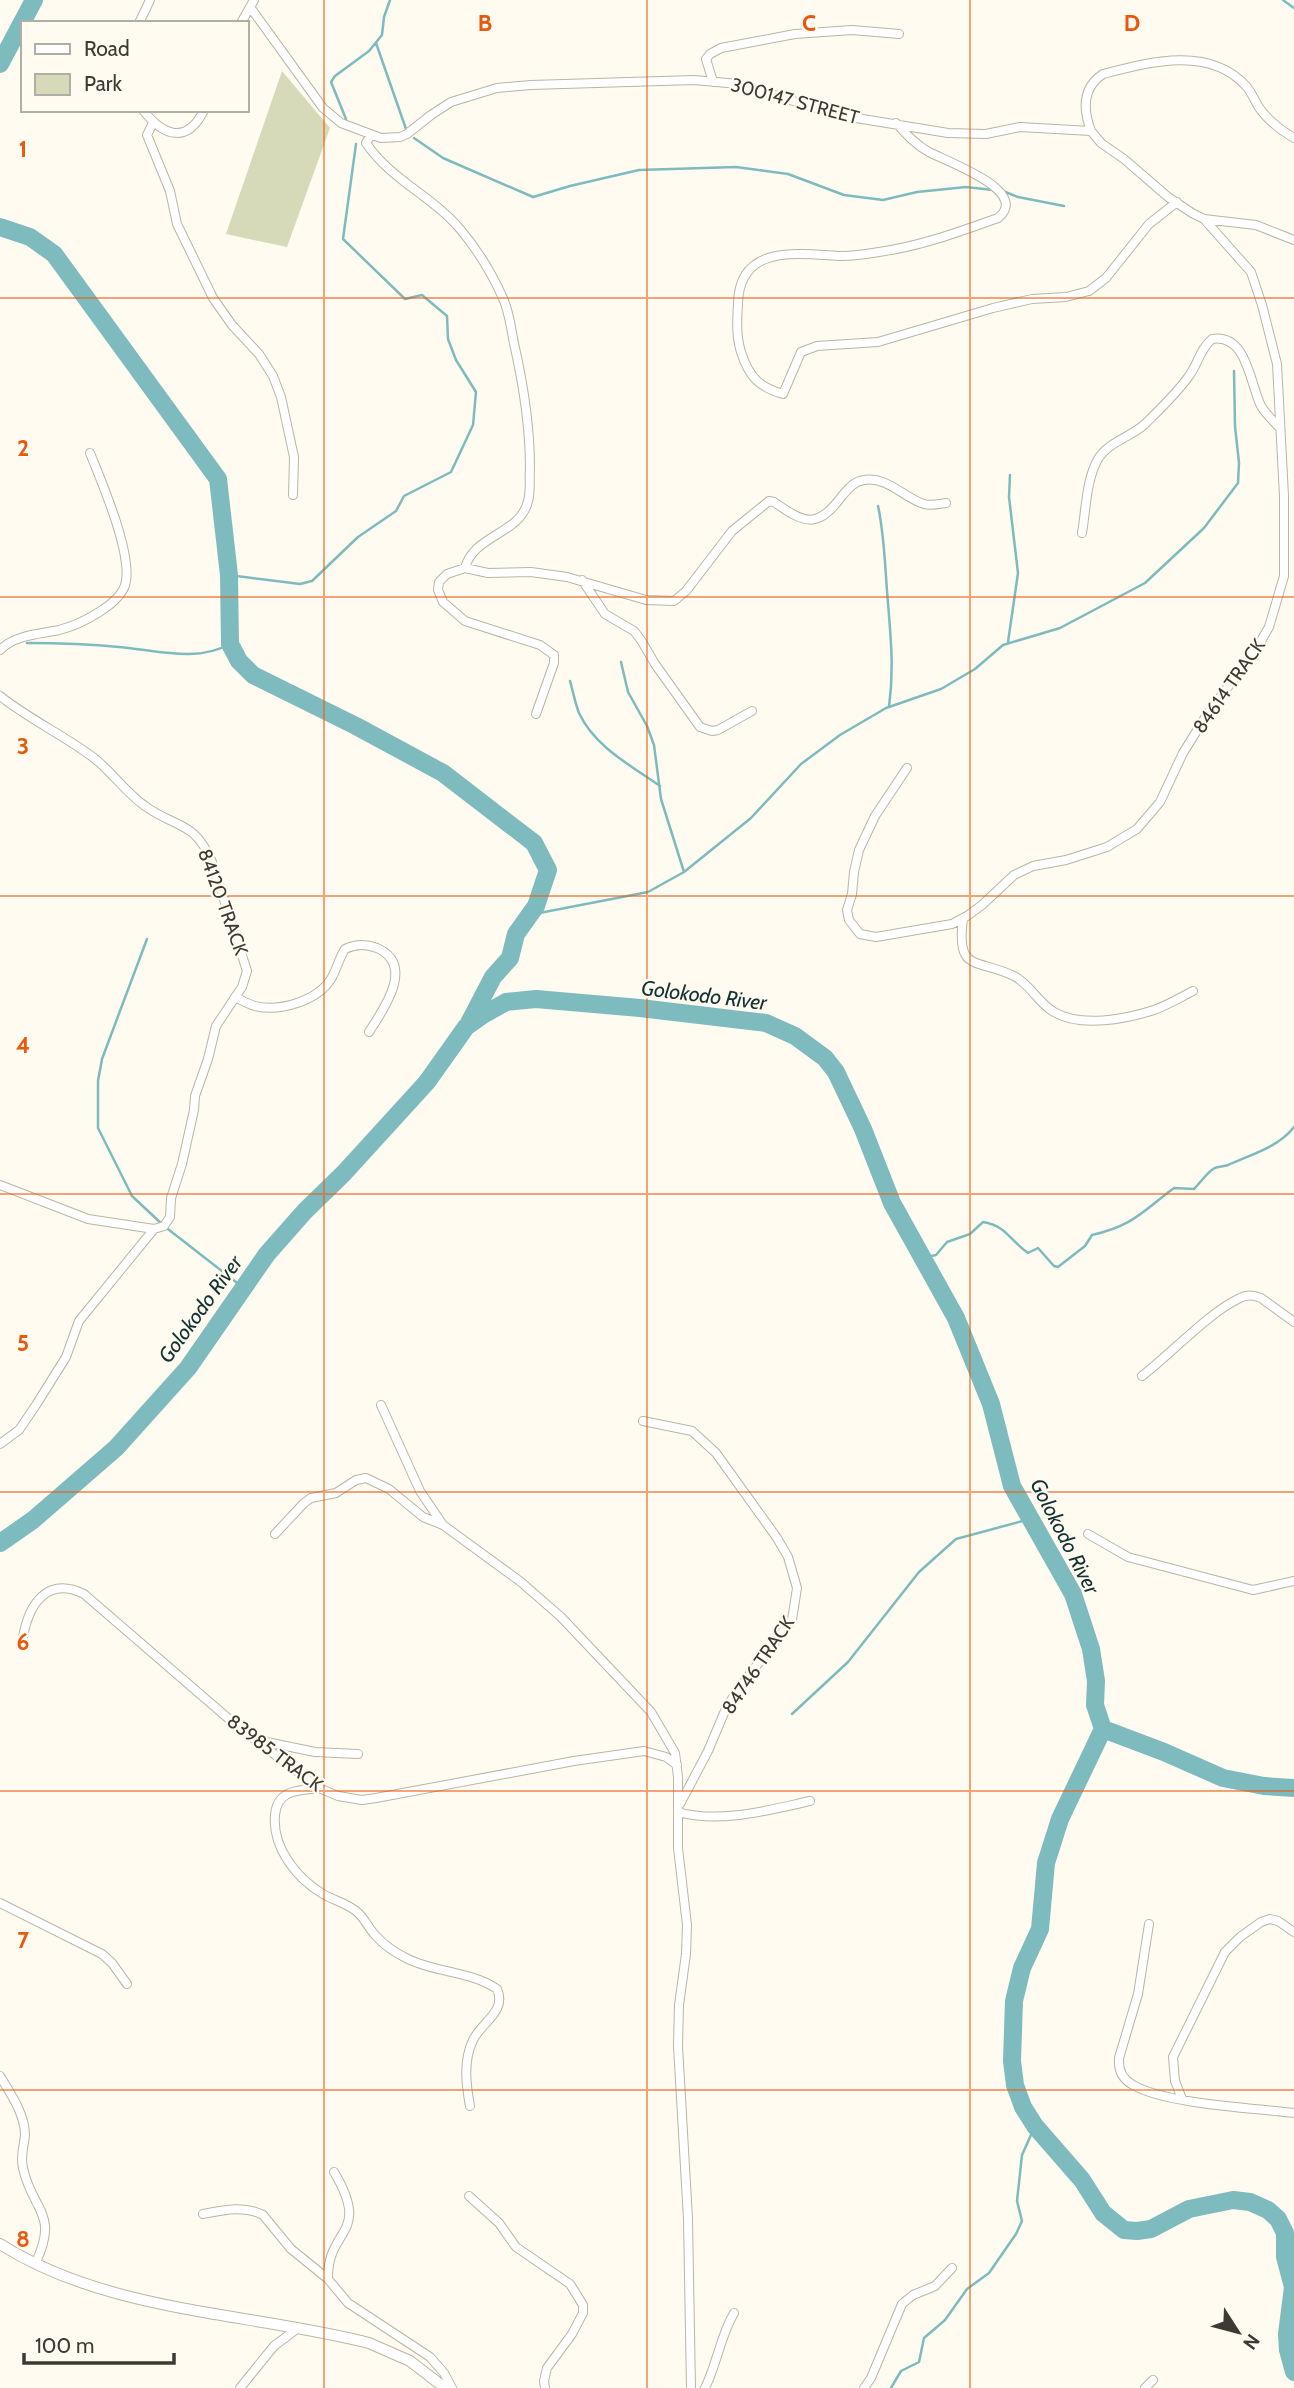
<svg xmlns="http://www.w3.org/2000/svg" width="1294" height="2388" font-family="Cabin,sans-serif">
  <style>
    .green { fill: #d6dab8 }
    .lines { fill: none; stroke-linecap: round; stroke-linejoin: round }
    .stream { stroke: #7ebbbe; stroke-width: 2.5 }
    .river { stroke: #7ebbbe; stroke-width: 18 }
    .minor-casing { stroke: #bab5a4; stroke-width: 10 }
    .tertiary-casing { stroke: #bab5a4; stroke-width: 12 }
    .minor { stroke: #fff; stroke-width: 8 }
    .tertiary { stroke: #fff; stroke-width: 10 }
    .grid { fill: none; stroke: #e8590c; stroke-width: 2; stroke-opacity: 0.55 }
    .labels { text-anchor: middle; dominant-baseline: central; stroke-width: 5; stroke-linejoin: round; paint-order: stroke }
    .street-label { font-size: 19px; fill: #3c3a33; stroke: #fffbf1 }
    .water-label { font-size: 21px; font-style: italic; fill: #123233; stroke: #fffbf1 }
    .grid-label { font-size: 23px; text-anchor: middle; font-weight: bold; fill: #e8590c; stroke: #fffbf1; stroke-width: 5; stroke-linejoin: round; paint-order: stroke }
  </style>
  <rect width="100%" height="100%" fill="#fffbf1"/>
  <path class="green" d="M282,71L330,128L287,247L226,234Z"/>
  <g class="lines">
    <path class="stream" d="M1283,0L1294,8
      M376,43L406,129
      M346,119L331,82L335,76L369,51L382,35L384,17L390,0
      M414,138L443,158L533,197L570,186L639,170L736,167L788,174L844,195L883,200L917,192L966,187L993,190
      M1003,191L1018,197L1064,206
      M878,506C885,538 885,571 888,603C891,641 894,669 889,707
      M229,575L300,584L312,581L358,537L396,511L404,496L451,472L473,425L476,392L456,360L448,339L447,316L422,295L405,299L343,239L356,144
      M1008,642L1018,573L1009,497L1010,475
      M27,643C58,643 89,644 119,647C157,650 195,663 230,644
      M621,662L628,692L647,726L654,745L661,799L684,872
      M570,681C573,691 575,703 579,713C595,747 630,765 660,786
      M529,915L648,892L684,872L751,818L801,764L840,735L886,708L941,689L975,669L1003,645L1060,628L1145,583L1204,528L1238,483L1239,463L1235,426L1234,371
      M147,939L102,1059L98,1081V1128L132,1196L164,1226L245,1289
      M922,1258L936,1255L947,1242L970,1234L983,1222C1007,1226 1010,1241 1028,1253L1038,1248L1054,1266L1058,1267L1085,1246L1092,1235C1133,1226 1143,1211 1174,1188L1194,1189C1200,1183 1206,1174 1213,1169C1217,1166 1223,1167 1228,1165C1250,1155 1279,1147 1294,1127
      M792,1714L848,1662L919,1572L956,1539L1030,1519
      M891,2388L901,2371L919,2362L924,2338L945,2320L967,2289L989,2273L1016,2234L1022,2221L1017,2201L1022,2155L1035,2126"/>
    <path class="river" d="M0,64L34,0
      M0,227L30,237L54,254L218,479L229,575L230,644L239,661L253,675L356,726L443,773L534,843L548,870L536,906L516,934L510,958L493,977L469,1023
      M0,1543L33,1520L116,1448L188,1368L267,1254L305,1211L344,1173L427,1082L466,1027L483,1015L506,1002L536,999L640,1008L766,1023L795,1036L825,1058L836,1072L863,1129L892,1203L956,1318L991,1404L1012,1486L1073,1594L1091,1649L1096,1681L1095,1705L1103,1729L1164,1752L1223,1778L1264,1786L1294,1788
      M1103,1729L1060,1819L1046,1863L1040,1929L1022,1968L1014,2001L1012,2061L1015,2085L1023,2107L1035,2126L1082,2180L1103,2213L1124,2230L1137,2231L1151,2229L1189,2209L1233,2200L1250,2202L1268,2210L1278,2219L1285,2233V2257L1293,2287L1287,2334L1288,2350L1294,2372"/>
    <g class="minor-casing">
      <path id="minor" d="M250,7L323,108L341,123L381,138L400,137L407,134L431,115L451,102L497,88L531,85L694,80L739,84L838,115L948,133L986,134L1020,127L1091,131L1101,143L1124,159L1168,197L1192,213L1204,219L1256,225L1294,240
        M139,23L150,0
        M241,23L254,0
        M713,82L706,59L710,54L721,48L795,34L852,30L899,34
        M143,110C163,136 187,145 204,110
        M153,123L147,135L170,191L177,224L213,298L232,325L259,354L273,376L281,397L294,457L293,495
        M896,123C907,135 916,145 929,152C945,161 1032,191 998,218C959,232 921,246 879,252C867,254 854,256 842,256C799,254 739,243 738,304C737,320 736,336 741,352C749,377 759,387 783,394L801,352L817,346L878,342L993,308L1032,299L1066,297L1089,291L1106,278L1149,224L1177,202
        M1091,131C1083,110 1082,88 1103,74C1149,62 1210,45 1247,87C1251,92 1254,99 1258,106C1267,120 1279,129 1294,138
        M371,135L366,143C390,179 432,196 460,229C476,248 492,274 502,296C510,312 511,331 515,348C524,388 530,427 530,469C529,479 531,491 528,501C521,534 473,535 465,568
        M1082,533C1086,510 1086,480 1098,459C1108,442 1131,437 1145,424C1160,409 1177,393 1189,376C1198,364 1200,349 1212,339C1247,333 1250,384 1261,406C1265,413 1273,421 1279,427
        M582,580L605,614L634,631L641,640L655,664L700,727L712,731L718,730L752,711
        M0,650C14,635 40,634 59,630C79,625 123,604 126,581C131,550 102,483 90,453
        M0,696C30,720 64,735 94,758C112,772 126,793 145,806C177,829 194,820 212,862L247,971L242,987L216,1026L208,1059L195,1096L194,1110L182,1164L171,1198L170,1217L164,1226L154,1229L88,1219L0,1185
        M536,714L554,663V655L540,645L465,621L443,602L438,590L439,582L447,574L465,568L488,573L531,572L567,577L646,600L674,601L686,591L732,531L769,501L774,502C804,523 817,530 842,496C848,489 854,481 864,480C887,476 904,498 924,504C931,506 939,504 946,503
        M907,768L875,816L859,850L854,872L852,894L847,910L849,920L860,934L876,937L952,924L967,916L982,905L1014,875L1033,866L1066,860L1107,847L1137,829L1160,802L1183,753L1206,716L1257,648L1269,627L1284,576V496L1277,364L1262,305L1251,272L1204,219
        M963,918C956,973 976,958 1014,976C1030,984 1038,1003 1054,1012C1081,1028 1126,1019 1154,1010C1168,1005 1181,997 1193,991
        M235,997C241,1000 248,1004 255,1006C280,1012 317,1001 331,979C337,969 339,958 345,949C355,944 367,944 377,948C416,965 383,1010 369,1032
        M1142,1376C1172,1353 1208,1313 1240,1298C1247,1294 1254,1295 1261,1298L1294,1322
        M381,1405L420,1491L443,1525L521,1582L561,1617L651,1712L675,1753L678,1777V1848L687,1925L686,1954L679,2005L678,2046L688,2219L691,2388
        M643,1421L692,1431L716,1453L777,1538L788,1557L797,1588L792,1620L736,1692L724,1713L708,1751L680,1804
        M0,1444L19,1430L36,1405L66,1357L79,1321L154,1229
        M275,1534L304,1503L311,1498L336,1493L356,1480L366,1478L389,1489L423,1517L443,1525
        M1088,1534L1128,1557L1253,1590L1294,1581
        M23,1637C29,1604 47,1576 84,1594L237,1726L319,1788L338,1796L362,1800L376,1798L574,1761L644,1751L666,1757L677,1765
        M257,1740L315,1752L358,1754
        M319,1788C298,1790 277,1790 275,1815C272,1847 296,1878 323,1894C333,1900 346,1903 356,1911C365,1918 368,1928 376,1936C384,1945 396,1953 406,1958C435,1973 471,1971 497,1989C507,2011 482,2022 473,2040C463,2061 466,2084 470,2106
        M678,1812C720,1824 769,1810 810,1801
        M0,1903L102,1954L112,1963L127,1984
        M1149,1924L1138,1994L1119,2058C1118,2070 1122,2079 1133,2085C1166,2104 1253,2108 1294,2113
        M0,2076C10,2093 25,2114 25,2135C24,2146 20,2156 23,2168C32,2211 60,2213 35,2264
        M1182,2099L1175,2081L1173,2057L1225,1952L1240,1937L1261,1922L1270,1919L1278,1921L1294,1932
        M469,2196L499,2223L516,2247L570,2284L583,2305V2313L572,2334L547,2368L544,2381L545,2388
        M203,2214C223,2210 244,2205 263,2215L291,2249L328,2279L348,2303L430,2357L444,2373L452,2388
        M328,2279C327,2227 372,2236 334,2172
        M240,2388L274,2346L298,2328
        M705,2388C717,2364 720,2337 734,2313
        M864,2388L871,2378L902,2304L913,2295L935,2286L952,2268
        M1145,2388L1153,2380"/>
    </g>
    <g class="tertiary-casing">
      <path id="tertiary" d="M0,2244C109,2313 247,2312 369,2343L410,2361L445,2388"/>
    </g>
    <use href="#minor" class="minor"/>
    <use href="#tertiary" class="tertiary"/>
  </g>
  <path class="grid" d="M324,0V2388M647,0V2388M970,0V2388M0,298H1294M0,597H1294M0,896H1294M0,1194H1294M0,1492H1294M0,1791H1294M0,2090H1294"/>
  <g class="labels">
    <g class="street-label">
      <text transform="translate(795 101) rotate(15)">300147 STREET</text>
      <text transform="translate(1229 686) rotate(-55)">84614 TRACK</text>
      <text transform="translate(223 902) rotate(70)">84120 TRACK</text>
      <text transform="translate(758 1665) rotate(-56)">84746 TRACK</text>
      <text transform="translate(275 1753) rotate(37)">83985 TRACK</text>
    </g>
    <g class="water-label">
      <text transform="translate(704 995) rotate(7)">Golokodo River</text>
      <text transform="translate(200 1309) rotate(-54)">Golokodo River</text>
      <text transform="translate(1065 1536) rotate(63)">Golokodo River</text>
    </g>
  </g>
  <g class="grid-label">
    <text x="485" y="31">B</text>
    <text x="809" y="31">C</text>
    <text x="1132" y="31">D</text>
    <text x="23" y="157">1</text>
    <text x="23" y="456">2</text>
    <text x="23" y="754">3</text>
    <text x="23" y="1053">4</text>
    <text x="23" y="1351">5</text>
    <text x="23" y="1650">6</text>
    <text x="23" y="1948">7</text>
    <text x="23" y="2247">8</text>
  </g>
  <rect x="21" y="21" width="228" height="91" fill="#fffbf1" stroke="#b1aea5" stroke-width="2"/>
  <rect x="35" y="44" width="35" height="10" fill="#ffffff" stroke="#b1aea5" stroke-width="2"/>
  <text x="84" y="56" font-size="21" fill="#3c3a33">Road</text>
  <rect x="35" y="74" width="35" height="21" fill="#d6dab8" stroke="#b1aea5" stroke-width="2"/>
  <text x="84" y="91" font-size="21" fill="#3c3a33">Park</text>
  <g transform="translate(1238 2332) rotate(126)" stroke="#fffbf1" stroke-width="5" paint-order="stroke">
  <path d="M0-5L12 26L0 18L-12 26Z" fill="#3c3a33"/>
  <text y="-10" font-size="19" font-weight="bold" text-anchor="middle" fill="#3c3a33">N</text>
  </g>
  <path d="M24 2353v10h150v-10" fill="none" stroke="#3c3a33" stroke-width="3.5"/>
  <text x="35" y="2353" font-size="21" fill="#3c3a33" stroke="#fffbf1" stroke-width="5" paint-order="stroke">100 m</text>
</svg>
